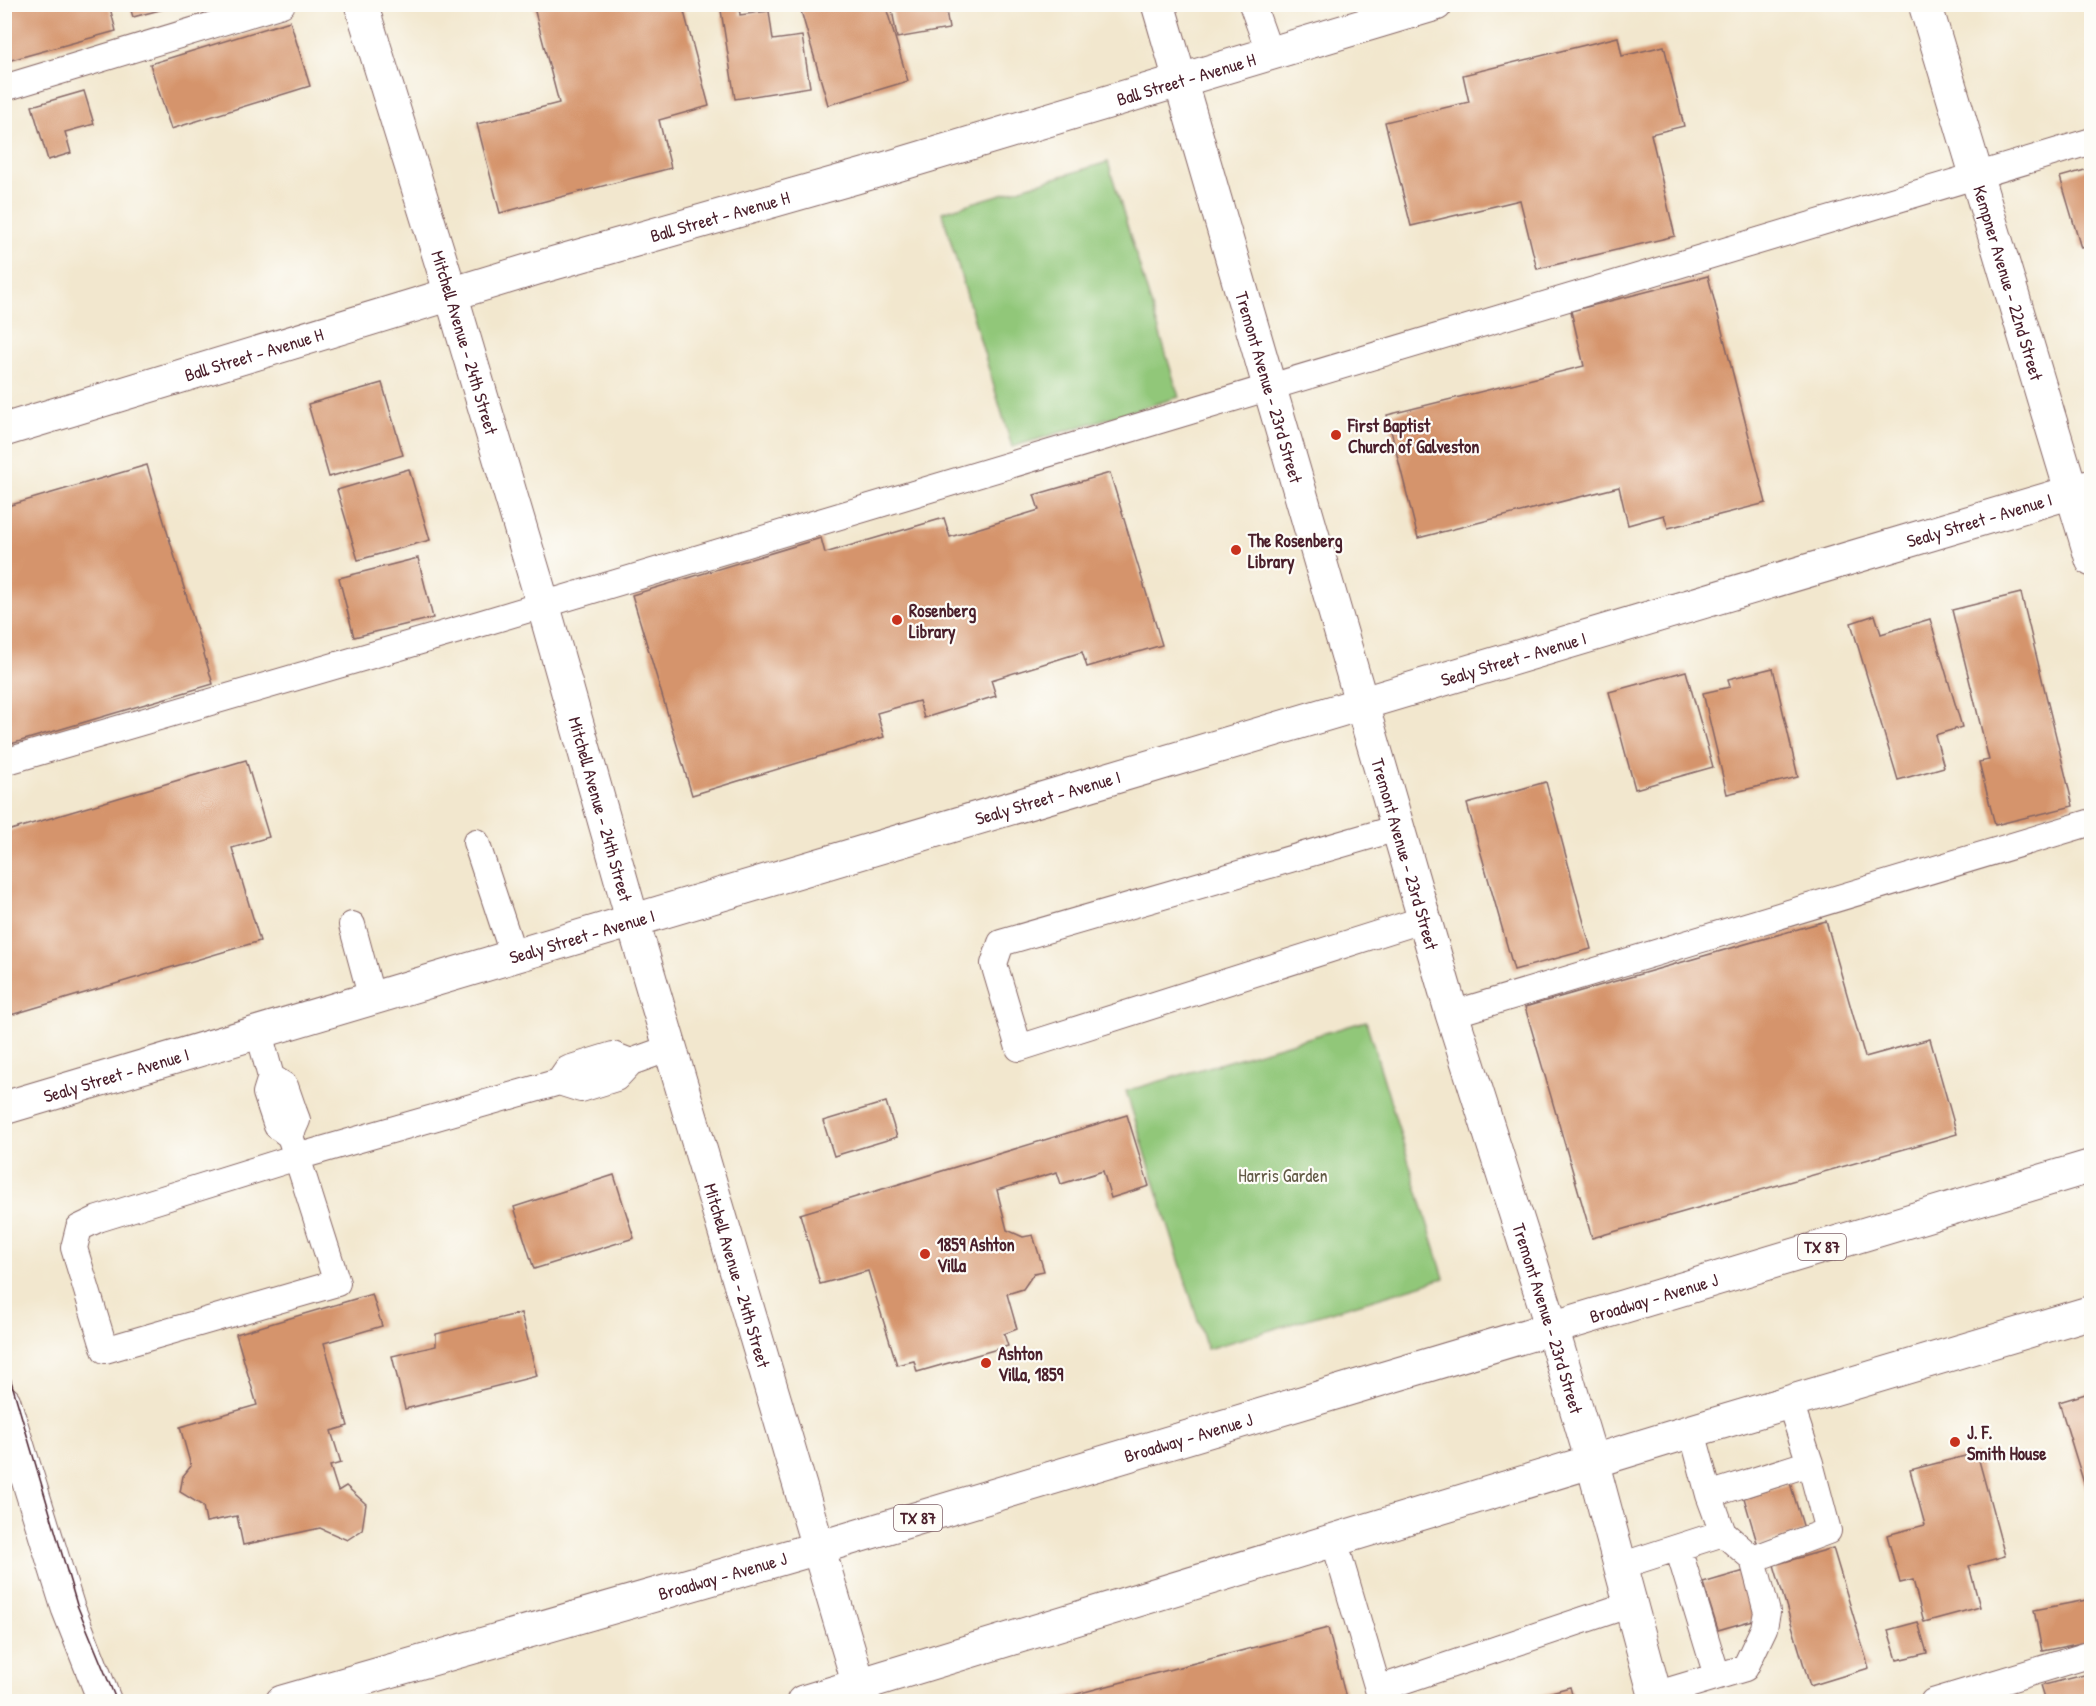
<svg xmlns="http://www.w3.org/2000/svg" width="2096" height="1706" font-family="'Patrick Hand',sans-serif">
  <style>
    .green { fill: #91c779; stroke: #6e7352; stroke-width: 1.5 }
    .building { fill: #d5946c }
    .lines { fill: none; stroke-linecap: round; stroke-linejoin: round }
    .lane-casing { stroke: #856564; stroke-width: 28 }
    .street-casing { stroke: #856564; stroke-width: 35 }
    .secondary-casing { stroke: #856564; stroke-width: 35 }
    .primary-casing { stroke: #856564; stroke-width: 35 }
    .lane { stroke: #fff; stroke-width: 26 }
    .street { stroke: #fff; stroke-width: 33 }
    .secondary { stroke: #fff; stroke-width: 33 }
    .primary { stroke: #fff; stroke-width: 33 }
    .tram { stroke: #4a1f2b; stroke-width: 1.5 }
    .poi-dot { fill: #c8321e; stroke: #fdfcf7; stroke-width: 2 }
    .labels { text-anchor: middle; dominant-baseline: central; stroke-width: 4.5; stroke-linejoin: round; paint-order: stroke }
    .shield { fill: #fdfcf7; stroke: #806168; stroke-width: 1.5 }
    .shield-label { font-size: 16px; font-weight: bold; fill: #4a1f2b }
    .street-label { font-size: 18px; fill: #4a1f2b; stroke: #fdfcf7 }
    .poi-label { font-size: 18px; font-weight: bold; fill: #4a1f2b; stroke: #fdfcf7; text-anchor: start }
    .park-label { font-size: 18px; fill: #635a46; stroke: #fdfcf7 }
  </style>
  <rect width="100%" height="100%" fill="#fdfcf7"/>
  <filter id="ink" filterUnits="userSpaceOnUse"><feTurbulence type="fractalNoise" baseFrequency=".0167" numOctaves="2"/><feDisplacementMap in="SourceGraphic" scale="12" xChannelSelector="R" yChannelSelector="G"/><feConvolveMatrix kernelMatrix="1 2 1 2 8 2 1 2 1" color-interpolation-filters="sRGB"/></filter>
  <filter id="wash" filterUnits="userSpaceOnUse"><feTurbulence type="fractalNoise" baseFrequency=".008" numOctaves="4" result="noise"/><feDisplacementMap in="SourceGraphic" scale="24" xChannelSelector="R" yChannelSelector="G"/><feGaussianBlur stdDeviation="1.35" result="paint"/><feColorMatrix in="noise" values="0 0 0 0 0 0 0 0 0 0 0 0 0 0 0 0 0 1.4 0 .05"/><feComposite in="paint" operator="in"/></filter>
  <g filter="url(#wash)">
    <rect width="100%" height="100%" fill="#f2e7ce"/>
    <path class="green" d="M1108,162L1179,397L1012,447L942,212Z
      M1366,1021L1444,1278L1207,1349L1126,1091Z"/>
    <g id="blocks">
      <path class="building" d="M4,4H109L116,31L4,62Z
        M129,4H179V5L133,17Z
        M533,4H682L709,106L659,120L671,168L500,213L477,124L559,103Z
        M720,4H739L740,15L769,11L773,40L802,36L810,87L735,99Z
        M799,4H885L908,81L828,105Z
        M891,4H945L949,29L897,38Z
        M290,21L310,86L171,129L150,64Z
        M1618,37L1622,56L1664,46L1684,126L1651,134L1675,236L1537,269L1520,200L1411,226L1385,122L1469,102L1463,75Z
        M84,91L94,124L65,132L71,153L48,160L32,106Z
        M2092,168V245L2081,248L2060,177Z
        M1708,276L1766,503L1668,528L1664,515L1628,525L1619,487L1418,538L1387,415L1584,366L1571,311Z
        M382,383L403,455L329,477L308,404Z
        M147,465L213,684L4,746V507Z
        M409,469L430,540L358,560L337,490Z
        M1110,473L1162,645L1087,667L1082,652L991,680L996,696L924,718L919,701L877,713L884,737L692,795L632,595L821,538L825,553L944,518L950,537L1039,510L1034,495Z
        M418,558L433,618L354,637L339,578Z
        M2021,593L2073,806L1995,825L1979,762L1989,760L1952,610Z
        M1875,615L1881,634L1930,619L1962,727L1935,735L1944,767L1898,780L1851,623Z
        M1773,668L1798,777L1727,794L1703,693L1730,687L1728,679Z
        M1686,671L1713,767L1635,789L1609,692Z
        M246,760L269,837L232,848L260,941L4,1017V832Z
        M1546,782L1591,949L1514,970L1467,804Z
        M1826,921L1865,1057L1930,1039L1957,1134L1592,1238L1525,1007Z
        M886,1102L897,1137L834,1156L823,1121Z
        M1127,1115L1149,1186L1111,1198L1103,1171L1061,1184L1057,1172L997,1190L1007,1230L1023,1237L1033,1235L1044,1271L1034,1273L1023,1289L1007,1294L1017,1329L1004,1334L1008,1346L917,1372L914,1361L897,1365L868,1271L820,1284L800,1214Z
        M614,1175L634,1238L534,1269L514,1207Z
        M372,1294L382,1326L324,1343L348,1426L331,1431L341,1463L330,1466L338,1491L346,1486L366,1504L362,1530L347,1540L320,1528L243,1545L237,1516L206,1522L203,1506L180,1492L183,1476L191,1466L180,1427L257,1405L236,1334Z
        M521,1313L537,1376L405,1409L392,1356L436,1346V1334Z
        M2092,1392V1505L2091,1506L2059,1402Z
        M1977,1453L2005,1556L1969,1566L1980,1607L1924,1622L1913,1580L1900,1583L1887,1535L1925,1525L1910,1470Z
        M1790,1483L1805,1532L1758,1546L1744,1498Z
        M1833,1548L1869,1668L1810,1686L1774,1565Z
        M1748,1570L1763,1617L1718,1630L1703,1583Z
        M2092,1599V1641L2042,1651L2034,1610Z
        M1918,1622L1927,1653L1897,1660L1888,1630Z
        M1328,1628L1347,1702H1050V1701Z
        M2092,1673V1702H2045L2040,1686Z
        M1570,1687L1574,1702H1518V1701Z"/>
    </g>
  </g>
  <g filter="url(#ink)">
    <use href="#blocks" fill-opacity="0" stroke="#856564" stroke-width="1.5"/>
    <g class="lines">
      <g class="lane-casing">
        <path id="lane" d="M1252,4L1270,54
          M4,88L282,4
          M4,762L479,624L2092,141
          M1397,828L1001,943L994,964L1019,1048L1425,919
          M476,842L514,957
          M352,925L372,999
          M1452,1014L2092,822
          M259,1033L271,1077L266,1093L277,1126L290,1136L297,1157L98,1219L79,1228L74,1248L105,1350L337,1283L297,1157L559,1082L581,1089L616,1078L631,1062L613,1055L568,1069L559,1082
          M631,1062L670,1048
          M271,1077L285,1086L294,1112L297,1120L290,1136
          M1709,1495L1810,1463
          M1334,1540L1378,1689L1631,1604
          M1678,1548L1717,1676
          M1753,1559L1828,1531L1810,1463L1790,1403
          M1620,1566L1723,1533
          M1655,1695L1745,1668L1764,1628L1767,1612L1753,1559L1723,1533L1709,1495L1692,1431
          M1933,1702L2092,1654"/>
      </g>
      <g class="street-casing">
        <g id="street">
          <path id="s1" d="M361,4L451,294L543,604L633,922L864,1702"/>
          <path id="s2" d="M1925,4L2092,560"/>
          <path id="s3" d="M4,1108L2092,486"/>
        </g>
      </g>
      <g class="secondary-casing">
        <g id="secondary">
          <path id="s4" d="M1158,4L1452,1014L1552,1328L1592,1461L1657,1702"/>
          <path id="s5" d="M4,430L537,268L867,174L1436,4"/>
        </g>
      </g>
      <g class="primary-casing">
        <g id="primary">
          <path d="M4,1402L68,1608L105,1702"/>
          <path id="s6" d="M282,1702L818,1548L2092,1166"/>
          <path d="M803,1702L1692,1431L2092,1312"/>
        </g>
      </g>
      <use href="#lane" class="lane"/>
      <use href="#street" class="street"/>
      <use href="#secondary" class="secondary"/>
      <use href="#primary" class="primary"/>
      <path class="tram" d="M4,1357L77,1605L117,1702"/>
    </g>
  </g>
  <g class="poi-dot">
    <circle cx="1336" cy="435" r="6"/>
    <circle cx="1236" cy="550" r="6"/>
    <circle cx="897" cy="620" r="6"/>
    <circle cx="925" cy="1254" r="6"/>
    <circle cx="986" cy="1363" r="6"/>
    <circle cx="1955" cy="1442" r="6"/>
  </g>
  <g class="labels">
    <g class="shield">
      <rect x="1798" y="1234" width="48" height="26" rx="4.5"/>
      <rect x="894" y="1505" width="48" height="26" rx="4.5"/>
    </g>
    <g class="shield-label">
      <text x="1822" y="1247">TX 87</text>
      <text x="918" y="1518">TX 87</text>
    </g>
    <g class="street-label">
      <text stroke="none"><textPath href="#s5" startOffset="1233">Ball Street - Avenue H</textPath></text>
      <text stroke="none"><textPath href="#s5" startOffset="747">Ball Street - Avenue H</textPath></text>
      <text stroke="none"><textPath href="#s2" startOffset="291">Kempner Avenue - 22nd Street</textPath></text>
      <text stroke="none"><textPath href="#s1" startOffset="354">Mitchell Avenue - 24th Street</textPath></text>
      <text stroke="none"><textPath href="#s5" startOffset="261">Ball Street - Avenue H</textPath></text>
      <text stroke="none"><textPath href="#s4" startOffset="399">Tremont Avenue - 23rd Street</textPath></text>
      <text stroke="none"><textPath href="#s3" startOffset="2061">Sealy Street - Avenue I</textPath></text>
      <text stroke="none"><textPath href="#s3" startOffset="1575">Sealy Street - Avenue I</textPath></text>
      <text stroke="none"><textPath href="#s3" startOffset="1089">Sealy Street - Avenue I</textPath></text>
      <text stroke="none"><textPath href="#s1" startOffset="840">Mitchell Avenue - 24th Street</textPath></text>
      <text stroke="none"><textPath href="#s4" startOffset="885">Tremont Avenue - 23rd Street</textPath></text>
      <text stroke="none"><textPath href="#s3" startOffset="603">Sealy Street - Avenue I</textPath></text>
      <text stroke="none"><textPath href="#s3" startOffset="117">Sealy Street - Avenue I</textPath></text>
      <text stroke="none"><textPath href="#s1" startOffset="1326">Mitchell Avenue - 24th Street</textPath></text>
      <text stroke="none"><textPath href="#s6" startOffset="1430">Broadway - Avenue J</textPath></text>
      <text stroke="none"><textPath href="#s4" startOffset="1371">Tremont Avenue - 23rd Street</textPath></text>
      <text stroke="none"><textPath href="#s6" startOffset="944">Broadway - Avenue J</textPath></text>
      <text stroke="none"><textPath href="#s6" startOffset="458">Broadway - Avenue J</textPath></text>
    </g>
    <g class="poi-label">
      <text x="1348" y="425">First Baptist<tspan x="1348" dy="21">Church of Galveston</tspan></text>
      <text x="1248" y="540">The Rosenberg<tspan x="1248" dy="21">Library</tspan></text>
      <text x="909" y="610">Rosenberg<tspan x="909" dy="21">Library</tspan></text>
      <text x="937" y="1244">1859 Ashton<tspan x="937" dy="21">Villa</tspan></text>
      <text x="998" y="1353">Ashton<tspan x="998" dy="21">Villa, 1859</tspan></text>
      <text x="1967" y="1432">J. F.<tspan x="1967" dy="21">Smith House</tspan></text>
    </g>
    <g class="park-label">
      <text x="1283" y="1175">Harris Garden</text>
    </g>
  </g>
  <rect width="2096" height="1706" fill="none" stroke="#fdfcf7" stroke-width="24"/>
</svg>
